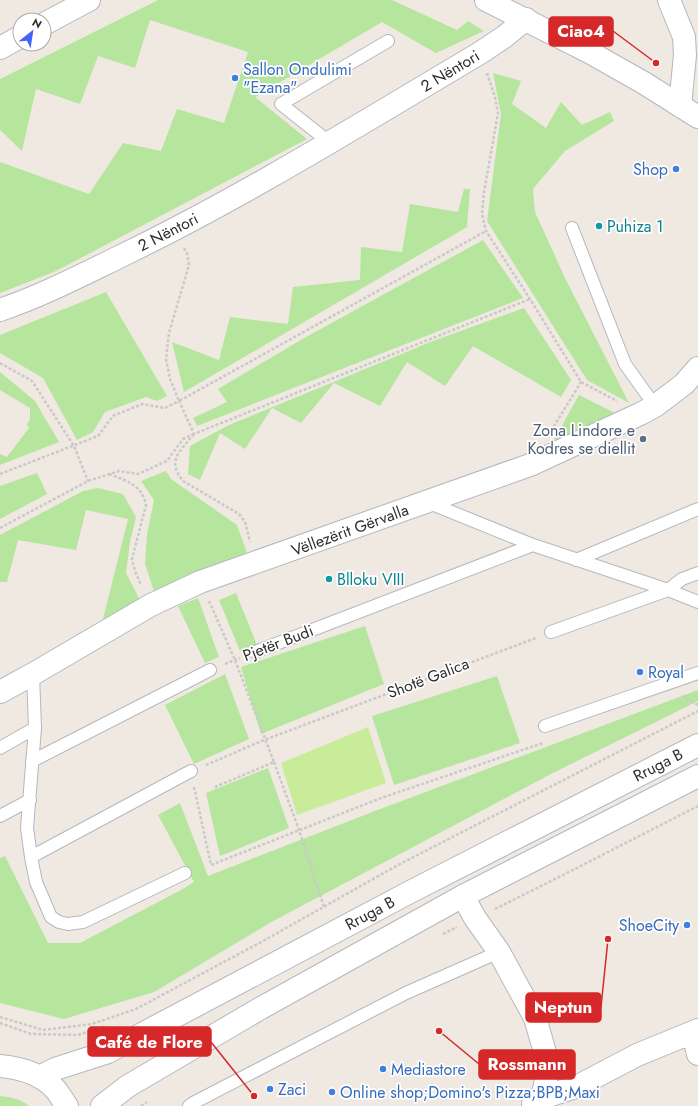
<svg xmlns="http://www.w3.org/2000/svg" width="698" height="1106" font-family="Jost,sans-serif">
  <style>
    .green { fill: #b6e59e }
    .pitch { fill: #c9ec9a }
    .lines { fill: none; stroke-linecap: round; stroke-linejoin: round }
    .service-casing { stroke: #b4b7c1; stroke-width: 14 }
    .minor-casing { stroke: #b4b7c1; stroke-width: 24 }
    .tertiary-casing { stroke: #b4b7c1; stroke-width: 24 }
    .secondary-casing { stroke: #b4b7c1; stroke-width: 24 }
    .path { stroke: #c9c9c9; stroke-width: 2.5; stroke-dasharray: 3 2; stroke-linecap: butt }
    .service { stroke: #fff; stroke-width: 12 }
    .minor { stroke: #fff; stroke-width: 22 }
    .tertiary { stroke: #fff; stroke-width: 22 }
    .secondary { stroke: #fff; stroke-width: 22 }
    .shop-dot { fill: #3f7fe0; stroke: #fff; stroke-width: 1.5 }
    .culture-dot { fill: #0f9aa8; stroke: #fff; stroke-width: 1.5 }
    .service-dot { fill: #5c6f8a; stroke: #fff; stroke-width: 1.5 }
    .labels { text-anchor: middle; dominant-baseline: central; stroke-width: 3.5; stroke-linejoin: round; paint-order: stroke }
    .shop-label { font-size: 16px; fill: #366cbe; stroke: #fff; text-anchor: start }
    .street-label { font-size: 16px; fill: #2e2e2e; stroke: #fff }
    .culture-label { font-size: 16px; fill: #0d838f; stroke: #fff; text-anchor: start }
    .service-label { font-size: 16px; fill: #4e5e75; stroke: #fff; text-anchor: end }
    .leader { fill: none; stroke: #d62828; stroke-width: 1.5 }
    .callout-dot { fill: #d62828; stroke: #fff; stroke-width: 1.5 }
    .callout { fill: #d62828; stroke: #d62828; stroke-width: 1.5 }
    .callout-label { font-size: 17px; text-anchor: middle; font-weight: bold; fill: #fff }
  </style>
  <rect width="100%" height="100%" fill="#efe9e1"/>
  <path class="green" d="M158,0H392L457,30L468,21L484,31L436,53L382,22L255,97L307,139L56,271L0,293V162L89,194L123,143L161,151L177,109L224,123L248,52L150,20L135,68L98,56L80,104L36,89L22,151L0,130V79Z
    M493,73L521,81L512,104L546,128L561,102L582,125L610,112L614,121L565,151L533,189L535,212L565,278L629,403L587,380L487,221L501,114Z
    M464,189H470L467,227L184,392L172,342L219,360L230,317L288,324L293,287L360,280L361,247L402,252L410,204L458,212Z
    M483,240L523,298L197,426L193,418L227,402L218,389L306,337Z
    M106,292L167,396L157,401L146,397L105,412L93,432L77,440L43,378L0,353V335Z
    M524,308L571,380L561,397L473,346L445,386L407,362L380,406L334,383L301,423L272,408L245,449L220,433L200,480L188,474L190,446L229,425L433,341Z
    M0,372L35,401L59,442L0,465V454L7,457L29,428L27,425L30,419V408L0,390Z
    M579,395L621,416L551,445Z
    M166,471L171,479L237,525L247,553L236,557L156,597L145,564L147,535L154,500L141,481Z
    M37,473L47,494L0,519V486Z
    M98,488L123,494L136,517L130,542L126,573L141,602L102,623L128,519L86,510L76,550L18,540L7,582H0V535L83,491Z
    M236,593L257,645L240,651L219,600Z
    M198,598L219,657L205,663L178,606Z
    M365,626L384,684L261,734L241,667Z
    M225,674L249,739L194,764L165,705Z
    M497,676L520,743L394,785L372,716Z
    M698,690V701L549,775L275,920L154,992L64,1019L0,1003V858L5,856L48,943H80L181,890L194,882L158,815L180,803L208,876L375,811Z
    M268,768L289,828L220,856L206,793Z
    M0,1096C11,1097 20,1099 29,1106H0Z"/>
  <path class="pitch" d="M368,727L386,783L297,815L281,763Z"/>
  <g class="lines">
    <g class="service-casing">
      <path id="service" d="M329,142L281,104L388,41
        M572,228L625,364L655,406
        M427,502L533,545L668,590L551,632
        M576,560L698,509
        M668,590L682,579L698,573
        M668,590L698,602
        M255,652L533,545
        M33,674L35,728L27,828L31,857L36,882L51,917L59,922L68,924L83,922L185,873
        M545,726L698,673
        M0,748L35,728
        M32,761L210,670
        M0,816L30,800
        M31,857L191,771
        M189,1106L193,1103L406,993L499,952"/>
    </g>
    <g class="minor-casing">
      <path id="minor" d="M669,0L684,37L685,55L680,106
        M44,24L89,0
        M0,48L20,37
        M0,310C41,296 80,276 119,257C243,197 362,123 480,53L504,37L526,19
        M0,692L33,674L151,605L200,582L530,465L640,414L655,406L684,384L698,368
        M463,896L475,918L499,952L535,1018L549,1066L542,1098L534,1106
        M693,1032L698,1054
        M533,1104L542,1098L578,1086L637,1055L698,1030"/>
    </g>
    <g class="tertiary-casing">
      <path id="tertiary" d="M486,0L591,53L644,83L698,117"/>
    </g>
    <g class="secondary-casing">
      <path id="secondary" d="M0,1066C21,1068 42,1074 56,1090C60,1095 63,1101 67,1106
        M40,1077L55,1069L108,1052L412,891L698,745
        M102,1106L128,1086L261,1008L463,896L698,776"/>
    </g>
    <path class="path" d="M487,73L495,97L498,113L484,192L482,214L486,231L530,299L581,382L617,401
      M184,248L187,253L189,265L169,333L166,359L170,379L179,401L486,231
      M0,363L32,381L74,446L88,481
      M551,431L581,382
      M194,434C180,452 166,460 183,481L239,514L245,522L250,542
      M0,474L98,436L113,416L142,404L165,408L179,401L194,434L530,299
      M109,474C126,481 142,484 146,505L132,559L135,571L141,585
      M0,528L88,481L119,471L138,474L167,461L183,439L194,434
      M209,601L235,660L274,762L215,787
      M225,664L240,658
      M682,696L698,705
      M274,762L299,830L324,907
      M206,765L264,740L536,638
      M194,787L211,865L381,798L543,743
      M495,909L565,874L698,806
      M443,934L457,927
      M0,1017L43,1030L92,1024L136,1009L263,941L398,865L698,711
      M0,1023L31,1034L78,1035L106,1026
      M141,1106L147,1102"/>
    <use href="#service" class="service"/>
    <use href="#minor" class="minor"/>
    <use href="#tertiary" class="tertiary"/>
    <use href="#secondary" class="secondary"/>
  </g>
  <g class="shop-dot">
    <circle cx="235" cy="78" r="4"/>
    <circle cx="676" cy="169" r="4"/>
    <circle cx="640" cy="672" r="4"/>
    <circle cx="687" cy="925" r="4"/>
    <circle cx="383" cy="1069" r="4"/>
    <circle cx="270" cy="1089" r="4"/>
    <circle cx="332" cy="1092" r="4"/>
  </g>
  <g class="culture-dot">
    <circle cx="599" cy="226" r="4"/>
    <circle cx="329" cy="579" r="4"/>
  </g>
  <circle class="service-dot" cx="643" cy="439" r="4"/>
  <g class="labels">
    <g class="shop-label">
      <text x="243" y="69">Sallon Ondulimi<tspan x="243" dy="18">"Ezana"</tspan></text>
      <text x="668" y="169" text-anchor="end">Shop</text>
      <text x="648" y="672">Royal</text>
      <text x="679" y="925" text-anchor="end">ShoeCity</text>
      <text x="391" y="1069">Mediastore</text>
      <text x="278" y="1089">Zaci</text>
      <text x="340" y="1092">Online shop;Domino's Pizza;BPB;Maxi</text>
    </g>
    <g class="street-label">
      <text transform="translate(450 71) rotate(-31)">2 Nëntori</text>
      <text transform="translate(168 232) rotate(-27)">2 Nëntori</text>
      <text transform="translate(350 530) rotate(-20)">Vëllezërit Gërvalla</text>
      <text transform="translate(278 643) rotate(-21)">Pjetër Budi</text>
      <text transform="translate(428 678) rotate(-21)">Shotë Galica</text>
      <text transform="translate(658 765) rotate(-27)">Rruga B</text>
      <text transform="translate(370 913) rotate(-28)">Rruga B</text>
    </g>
    <g class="culture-label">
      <text x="607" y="226">Puhiza 1</text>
      <text x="337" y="579">Blloku VIII</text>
    </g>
    <g class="service-label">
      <text x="635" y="430">Zona Lindore e<tspan x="635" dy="18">Kodres se diellit</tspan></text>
    </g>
  </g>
  <path class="leader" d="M656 63L613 31M608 939L601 1007M254 1096L211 1042M439 1031L479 1064"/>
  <g class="callout-dot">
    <circle cx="656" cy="63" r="4"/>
    <circle cx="608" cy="939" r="4"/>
    <circle cx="254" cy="1096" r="4"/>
    <circle cx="439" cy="1031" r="4"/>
  </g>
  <g class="callout">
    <rect x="549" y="17" width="64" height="29" rx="4"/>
    <rect x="526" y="993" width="75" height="29" rx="4"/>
    <rect x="88" y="1027" width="123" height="29" rx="4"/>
    <rect x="479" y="1050" width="96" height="29" rx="4"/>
  </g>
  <g class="callout-label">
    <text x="581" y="37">Ciao4</text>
    <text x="563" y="1013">Neptun</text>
    <text x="149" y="1048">Café de Flore</text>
    <text x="527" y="1070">Rossmann</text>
  </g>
  <g transform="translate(32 32) rotate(30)"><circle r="19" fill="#ffffff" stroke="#ababab"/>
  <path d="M0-3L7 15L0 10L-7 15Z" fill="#4264fb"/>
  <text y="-6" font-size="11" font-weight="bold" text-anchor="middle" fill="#2e2e2e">N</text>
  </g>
</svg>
